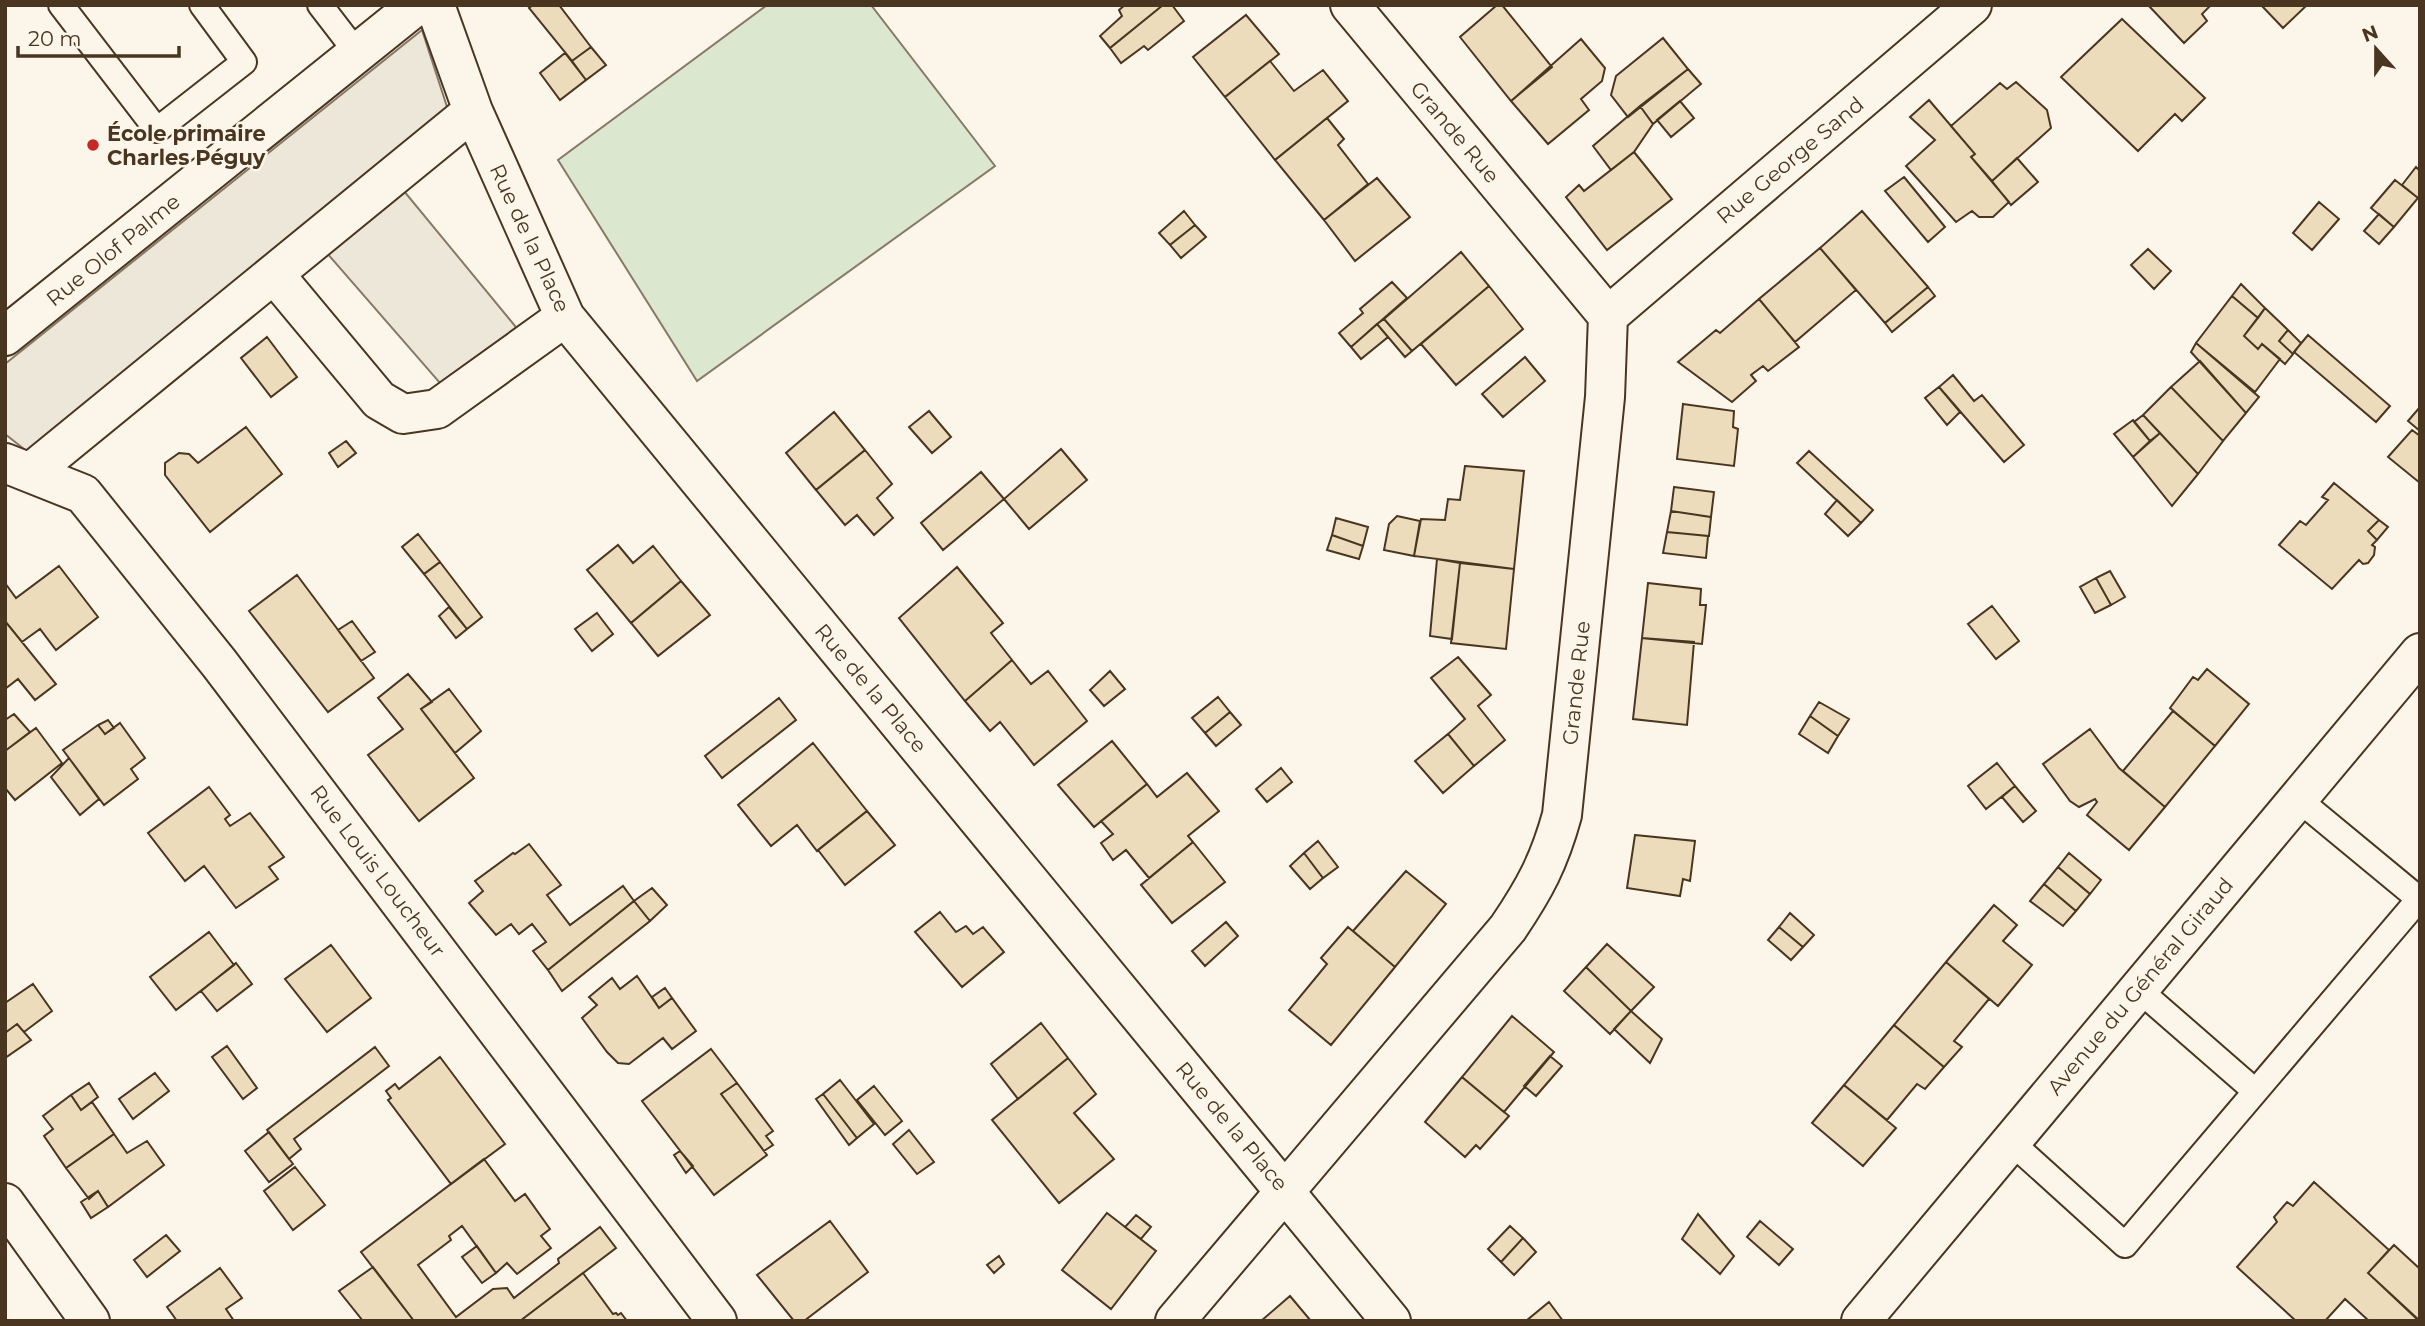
<svg xmlns="http://www.w3.org/2000/svg" width="2425" height="1326" font-family="Montserrat,sans-serif">
  <style>
    .green { fill: #dce7d0; stroke: #887966; stroke-width: 2 }
    .parking { fill: #ede7d9; stroke: #887966; stroke-width: 2 }
    .building { fill: #ecdcbc; stroke: #4a3520; stroke-width: 2 }
    .lines { fill: none; stroke-linecap: round; stroke-linejoin: round }
    .service-casing { stroke: #4a3520; stroke-width: 28 }
    .minor-casing { stroke: #4a3520; stroke-width: 42 }
    .secondary-casing { stroke: #4a3520; stroke-width: 42 }
    .service { stroke: #fbf6e9; stroke-width: 24 }
    .minor { stroke: #fbf6e9; stroke-width: 38 }
    .secondary { stroke: #fbf6e9; stroke-width: 38 }
    .poi-dot { fill: #c62828; stroke: #fbf6e9; stroke-width: 2.5 }
    .labels { text-anchor: middle; dominant-baseline: central; stroke-width: 5; stroke-linejoin: round; paint-order: stroke }
    .street-label { font-size: 21px; fill: #4a3520; stroke: #fbf6e9 }
    .poi-label { font-size: 21px; font-weight: bold; fill: #4a3520; stroke: #fbf6e9; text-anchor: start }
  </style>
  <rect width="100%" height="100%" fill="#fbf6e9"/>
  <path class="green" d="M767,5H871L995,166L697,381L558,160Z"/>
  <path class="parking" d="M422,30L449,113L385,168L520,332L446,390L306,229L29,453L5,434V364Z"/>
  <path class="building" d="M533,5H559L591,47L572,61L529,8Z
    M1125,5H1163L1110,48L1100,36L1122,16L1119,10Z
    M1163,5H1172L1184,21L1148,50L1144,46L1121,63L1110,48Z
    M1497,5H1502L1552,67L1511,101L1460,37Z
    M2148,5H2211L2202,14L2207,21L2184,43Z
    M2261,5H2307L2283,28Z
    M1246,15L1279,54L1225,97L1193,57Z
    M2122,19L2205,98L2182,121L2175,114L2138,151L2061,77Z
    M1663,38L1688,69L1628,117L1611,95L1616,76Z
    M1581,39L1605,68L1602,81L1581,99L1589,110L1548,144L1511,101Z
    M591,47L606,65L586,80L572,61Z
    M565,53L586,80L560,100L540,73Z
    M1270,61L1294,91L1323,70L1348,101L1275,160L1225,97Z
    M1688,69L1701,84L1653,124L1640,106Z
    M2016,82L2047,110L2051,128L1992,181L1971,157L1975,154L1951,126L2000,83L2007,89Z
    M1929,100L1975,154L1971,157L2009,202L1993,217H1979L1972,211L1956,222L1906,166L1935,140L1910,117Z
    M1680,101L1694,118L1671,137L1657,120Z
    M1640,106L1653,124L1634,152L1611,170L1593,146Z
    M1327,118L1344,139L1338,145L1368,184L1324,220L1275,160Z
    M1634,152L1672,199L1607,250L1566,197L1579,185L1584,191Z
    M2017,158L2038,182L2011,205L1992,181Z
    M2416,167L2420,171V196L2418,198L2402,185Z
    M1904,177L1945,227L1928,242L1885,191Z
    M1377,178L1410,217L1355,261L1324,220Z
    M2395,180L2418,198L2394,227L2371,208Z
    M2319,202L2339,219L2312,250L2293,233Z
    M1184,211L1195,225L1170,245L1159,233Z
    M1862,211L1928,287L1885,323L1820,248Z
    M2379,214L2394,227L2379,244L2364,231Z
    M1195,225L1206,237L1181,258L1170,245Z
    M1820,248L1856,290L1795,342L1759,299Z
    M2148,249L2171,271L2154,289L2131,265Z
    M1461,252L1489,286L1412,351L1384,319Z
    M1392,282L1407,298L1351,347L1339,333L1363,313L1360,309Z
    M2241,284L2265,308L2258,318L2232,296Z
    M1489,286L1523,329L1456,385L1421,344Z
    M1928,287L1935,296L1892,332L1885,323Z
    M2232,296L2258,318L2244,336L2258,349L2262,344L2280,359L2255,392L2196,343Z
    M1759,299L1799,347L1768,371L1763,366L1751,375L1756,381L1732,402L1678,362L1716,330L1720,333Z
    M2265,308L2288,330L2279,341L2293,354L2285,364L2262,344L2258,349L2244,336Z
    M1384,319L1412,351L1405,357L1377,324Z
    M1377,324L1388,337L1361,359L1351,347Z
    M2288,330L2301,343L2293,354L2279,341Z
    M2308,335L2390,406L2376,422L2294,352Z
    M267,337L297,377L271,397L241,358Z
    M2196,343L2259,397L2246,413L2191,352Z
    M1525,357L1545,381L1503,417L1482,394Z
    M2200,361L2246,413L2223,441L2171,387Z
    M1953,375L1974,401L1982,395L2024,445L2004,462L1939,387Z
    M1939,387L1960,412L1947,425L1925,398Z
    M2171,387L2223,441L2198,474L2143,415Z
    M1683,404L1734,411L1733,427L1738,429L1734,466L1677,459Z
    M2420,407V431L2408,421Z
    M929,411L951,437L932,453L909,427Z
    M834,412L865,450L816,490L786,453Z
    M2143,415L2160,433L2150,441L2134,422Z
    M2133,420L2150,441L2133,457L2114,434Z
    M246,427L282,474L210,532L165,475V463L179,453L189,454L198,463Z
    M2412,430L2420,436V483L2388,457Z
    M2160,433L2198,474L2172,506L2133,457Z
    M346,441L356,453L338,467L329,453Z
    M1061,449L1087,480L1029,529L1004,499Z
    M865,450L892,484L877,498L893,518L874,535L857,515L845,525L816,490Z
    M1809,451L1873,510L1861,523L1797,463Z
    M1465,466L1524,471L1514,569L1414,556L1421,519L1445,520L1448,499L1460,500Z
    M981,472L1004,499L943,550L921,523Z
    M2334,483L2379,520L2368,531L2377,540L2372,545L2375,547L2374,555L2368,563L2363,564L2359,560L2332,589L2279,545L2300,521L2306,525L2328,500L2322,497Z
    M1674,487L1714,492L1711,517L1671,511Z
    M1837,500L1861,523L1848,536L1825,514Z
    M1671,511L1711,517L1709,536L1667,532Z
    M1397,516L1420,521L1414,556L1384,550L1389,524Z
    M1336,518L1368,527L1363,546L1332,535Z
    M2379,520L2388,527L2377,540L2368,531Z
    M1667,532L1708,536L1706,558L1663,553Z
    M418,534L440,562L424,574L402,547Z
    M1332,535L1363,546L1359,559L1327,550Z
    M618,545L633,563L653,546L681,581L631,623L587,570Z
    M1437,559L1460,563L1452,639L1430,636Z
    M440,562L482,617L467,629L424,574Z
    M1460,563L1514,569L1506,649L1451,643Z
    M59,566L98,617L56,650L40,629L22,642L5,621V583L16,598Z
    M957,567L1003,623L991,633L1012,660L965,701L899,618Z
    M2110,571L2125,597L2111,605L2096,578Z
    M297,575L374,678L328,712L249,611Z
    M2096,578L2111,605L2095,613L2080,587Z
    M681,581L710,615L658,656L631,623Z
    M1648,583L1701,589L1700,605H1706L1702,644L1642,638Z
    M1992,606L2019,641L1996,659L1968,624Z
    M449,607L467,629L456,638L439,616Z
    M597,613L613,634L592,651L575,629Z
    M5,621L56,684L35,700L18,679L5,689Z
    M352,621L375,652L361,661L338,630Z
    M1642,638L1694,642L1687,725L1633,719Z
    M1458,657L1491,695L1478,706L1505,740L1474,766L1448,734L1465,719L1431,678Z
    M1012,660L1031,684L1048,671L1087,721L1034,765L1000,722L990,731L965,701Z
    M2207,669L2249,704L2215,746L2170,708L2193,677L2198,680Z
    M1110,671L1125,689L1104,706L1090,690Z
    M408,674L432,702L421,709L474,778L419,821L368,755L403,729L378,698Z
    M449,689L481,731L455,753L421,709Z
    M1218,697L1230,712L1205,733L1192,718Z
    M779,698L796,720L722,778L705,756Z
    M1819,702L1849,719L1838,736L1810,716Z
    M2173,711L2215,746L2165,807L2123,771Z
    M1230,712L1241,725L1216,746L1205,733Z
    M14,714L30,732L5,751V720Z
    M1810,716L1838,736L1828,753L1799,734Z
    M108,720L114,728L105,734L98,725Z
    M120,723L145,758L131,769L138,779L104,805L63,750L98,725L105,734Z
    M36,728L62,763L15,800L5,788V751Z
    M2090,729L2119,768L2165,807L2129,850L2087,815L2097,802L2095,799L2079,807L2070,801L2043,764Z
    M1448,734L1474,766L1443,793L1415,761Z
    M1112,741L1147,784L1094,827L1058,785Z
    M813,743L867,811L817,851L797,825L771,846L738,805Z
    M69,758L99,799L80,815L51,777Z
    M1997,763L2015,786L1986,809L1968,786Z
    M1281,768L1292,782L1267,802L1256,789Z
    M1187,773L1219,811L1188,836L1193,842L1149,878L1126,850L1113,860L1101,843L1113,834L1101,821L1147,784L1157,797Z
    M2015,786L2036,811L2023,822L2002,797Z
    M209,787L230,815L225,819L230,826L250,813L284,857L269,867L278,879L236,908L204,866L185,881L148,833Z
    M867,811L895,845L845,885L818,850Z
    M1635,835L1695,841L1690,881L1683,879L1680,896L1627,888Z
    M1318,841L1338,867L1323,878L1304,853Z
    M1193,842L1225,882L1172,923L1141,885Z
    M529,844L561,885L547,895L570,925L623,886L634,901L548,970L533,951L546,942L532,924L519,934L511,924L496,935L469,903L483,891L475,881L513,853L515,854Z
    M1304,853L1323,878L1310,889L1290,866Z
    M2069,853L2101,880L2090,894L2058,867Z
    M2058,867L2090,894L2076,911L2044,884Z
    M1406,871L1446,904L1395,967L1353,931Z
    M2044,884L2076,911L2063,926L2030,901Z
    M652,888L667,905L650,921L634,901Z
    M634,901L650,921L562,991L548,970Z
    M1994,905L2017,925L2003,941L2032,965L1998,1006L1946,962Z
    M940,912L956,932L966,926L973,934L983,927L1004,952L962,987L915,932Z
    M1790,913L1814,935L1803,947L1779,927Z
    M1226,922L1238,936L1205,966L1192,951Z
    M1348,927L1395,967L1331,1045L1289,1010L1327,964L1321,958Z
    M1779,927L1803,947L1791,960L1768,940Z
    M209,932L234,965L176,1010L150,977Z
    M1607,944L1654,987L1631,1011L1586,967Z
    M331,945L371,998L327,1032L285,979Z
    M1946,962L1989,999L1954,1041L1962,1047L1944,1067L1894,1025Z
    M236,963L252,984L217,1011L201,991Z
    M1586,967L1631,1011L1610,1034L1564,991Z
    M637,976L659,1008L672,998L696,1031L672,1049L663,1038L629,1064L618,1063L607,1052L582,1018L597,1005L589,997L612,978L620,989Z
    M33,984L52,1011L24,1032L17,1024L5,1033V1003Z
    M665,988L672,998L659,1008L652,997Z
    M1631,1011L1662,1039L1650,1063L1614,1029Z
    M1512,1016L1554,1052L1504,1112L1462,1077Z
    M1041,1023L1068,1058L1018,1099L991,1064Z
    M17,1024L31,1040L5,1058V1033Z
    M1894,1025L1944,1067L1925,1089L1917,1084L1887,1120L1844,1085Z
    M227,1046L257,1088L243,1099L212,1057Z
    M375,1047L389,1066L294,1139L301,1149L289,1159L267,1130Z
    M711,1049L737,1083L721,1094L767,1155L714,1195L642,1101Z
    M1550,1056L1562,1066L1536,1096L1524,1086Z
    M440,1057L505,1144L451,1184L388,1100L391,1098L386,1091L395,1084L399,1089Z
    M1068,1058L1096,1094L1074,1113L1114,1159L1059,1203L992,1120Z
    M155,1073L169,1091L133,1119L119,1099Z
    M1462,1077L1509,1116L1480,1149L1476,1145L1465,1157L1425,1122Z
    M840,1080L874,1124L857,1138L823,1094Z
    M89,1083L98,1097L81,1110L71,1095Z
    M737,1083L773,1131L766,1136L773,1145L764,1151L721,1094Z
    M1844,1085L1896,1128L1863,1166L1812,1123Z
    M874,1086L902,1121L885,1135L857,1100Z
    M823,1094L857,1138L849,1145L816,1099Z
    M71,1095L81,1110L92,1102L114,1134L66,1168L44,1136L53,1129L43,1116Z
    M909,1130L934,1162L917,1174L893,1144Z
    M269,1132L293,1164L269,1182L245,1151Z
    M114,1134L127,1153L147,1141L164,1165L108,1207L98,1191L89,1199L66,1168Z
    M680,1151L693,1166L686,1173L674,1155Z
    M484,1159L515,1201L525,1194L550,1229L541,1236L551,1248L517,1274L507,1263L496,1273L462,1226L449,1236L451,1240L418,1265L456,1317L493,1289L507,1288L514,1298L559,1263L558,1259L600,1227L616,1248L520,1321H414L361,1252Z
    M295,1167L325,1205L293,1230L264,1191Z
    M2314,1182L2389,1250L2368,1273L2419,1321H2369L2345,1299L2325,1321H2296L2237,1267L2277,1222L2274,1217L2287,1202L2293,1206Z
    M98,1191L108,1207L91,1218L81,1202Z
    M1107,1213L1156,1251L1111,1309L1062,1270Z
    M1698,1214L1734,1256L1720,1274L1682,1239Z
    M1136,1215L1151,1227L1141,1239L1125,1227Z
    M830,1221L868,1272L804,1321H794L757,1275Z
    M1760,1221L1793,1249L1779,1265L1747,1237Z
    M1510,1226L1523,1238L1501,1262L1488,1249Z
    M166,1235L180,1251L147,1277L134,1260Z
    M1523,1238L1536,1252L1514,1275L1501,1262Z
    M2394,1245L2420,1269V1321L2368,1273Z
    M477,1246L496,1273L482,1283L462,1257Z
    M999,1256L1004,1264L994,1273L987,1265Z
    M373,1267L414,1321H363L339,1291Z
    M220,1268L242,1298L226,1309L234,1321H177L167,1307Z
    M583,1273L613,1314L616,1313L618,1315L621,1313L627,1321H520Z
    M1290,1296L1311,1321H1261Z
    M1549,1302L1563,1321H1526Z"/>
  <g class="lines">
    <g class="service-casing">
      <path id="service" d="M61,5L157,130L244,62L202,5
        M320,5L357,53
        M2138,989L2255,1091
        M2010,1141L2125,1245L2419,899L2298,799"/>
    </g>
    <g class="minor-casing">
      <path id="minor" d="M435,5L473,111L565,317L1391,1321
        M274,274L379,400L403,414L437,409L565,317
        M1608,316L1972,5
        M5,336L417,5
        M5,463L83,494L219,663L717,1321
        M30,473L473,111
        M5,1203L90,1321
        M1175,1321L1508,928C1535,888 1549,862 1562,815L1605,397L1608,316L1350,5"/>
    </g>
    <g class="secondary-casing">
      <path id="secondary" d="M1861,1321L2420,653"/>
    </g>
    <use href="#service" class="service"/>
    <use href="#minor" class="minor"/>
    <use href="#secondary" class="secondary"/>
  </g>
  <circle class="poi-dot" cx="93" cy="145" r="7"/>
  <g class="labels">
    <g class="street-label">
      <text transform="translate(1455 132) rotate(50)">Grande Rue</text>
      <text transform="translate(1790 160) rotate(-40)">Rue George Sand</text>
      <text transform="translate(530 238) rotate(65)">Rue de la Place</text>
      <text transform="translate(113 250) rotate(-39)">Rue Olof Palme</text>
      <text transform="translate(1576 683) rotate(-84)">Grande Rue</text>
      <text transform="translate(871 688) rotate(50)">Rue de la Place</text>
      <text transform="translate(378 871) rotate(53)">Rue Louis Loucheur</text>
      <text transform="translate(2140 986) rotate(-50)">Avenue du Général Giraud</text>
      <text transform="translate(1232 1126) rotate(50)">Rue de la Place</text>
    </g>
    <g class="poi-label">
      <text x="107" y="133">École primaire<tspan x="107" dy="24">Charles Péguy</tspan></text>
    </g>
  </g>
  <rect width="2425" height="1326" fill="none" stroke="#4a3520" stroke-width="14"/>
  <g transform="translate(2376 49) rotate(339)" stroke="#fbf6e9" stroke-width="5" paint-order="stroke">
  <path d="M0-5L12 26L0 18L-12 26Z" fill="#4a3520"/>
  <text y="-10" font-size="19" font-weight="bold" text-anchor="middle" fill="#4a3520">N</text>
  </g>
  <path d="M18 46v10h161v-10" fill="none" stroke="#4a3520" stroke-width="3.5"/>
  <text x="28" y="46" font-size="21" fill="#4a3520" stroke="#fbf6e9" stroke-width="5" paint-order="stroke">20 m</text>
</svg>
